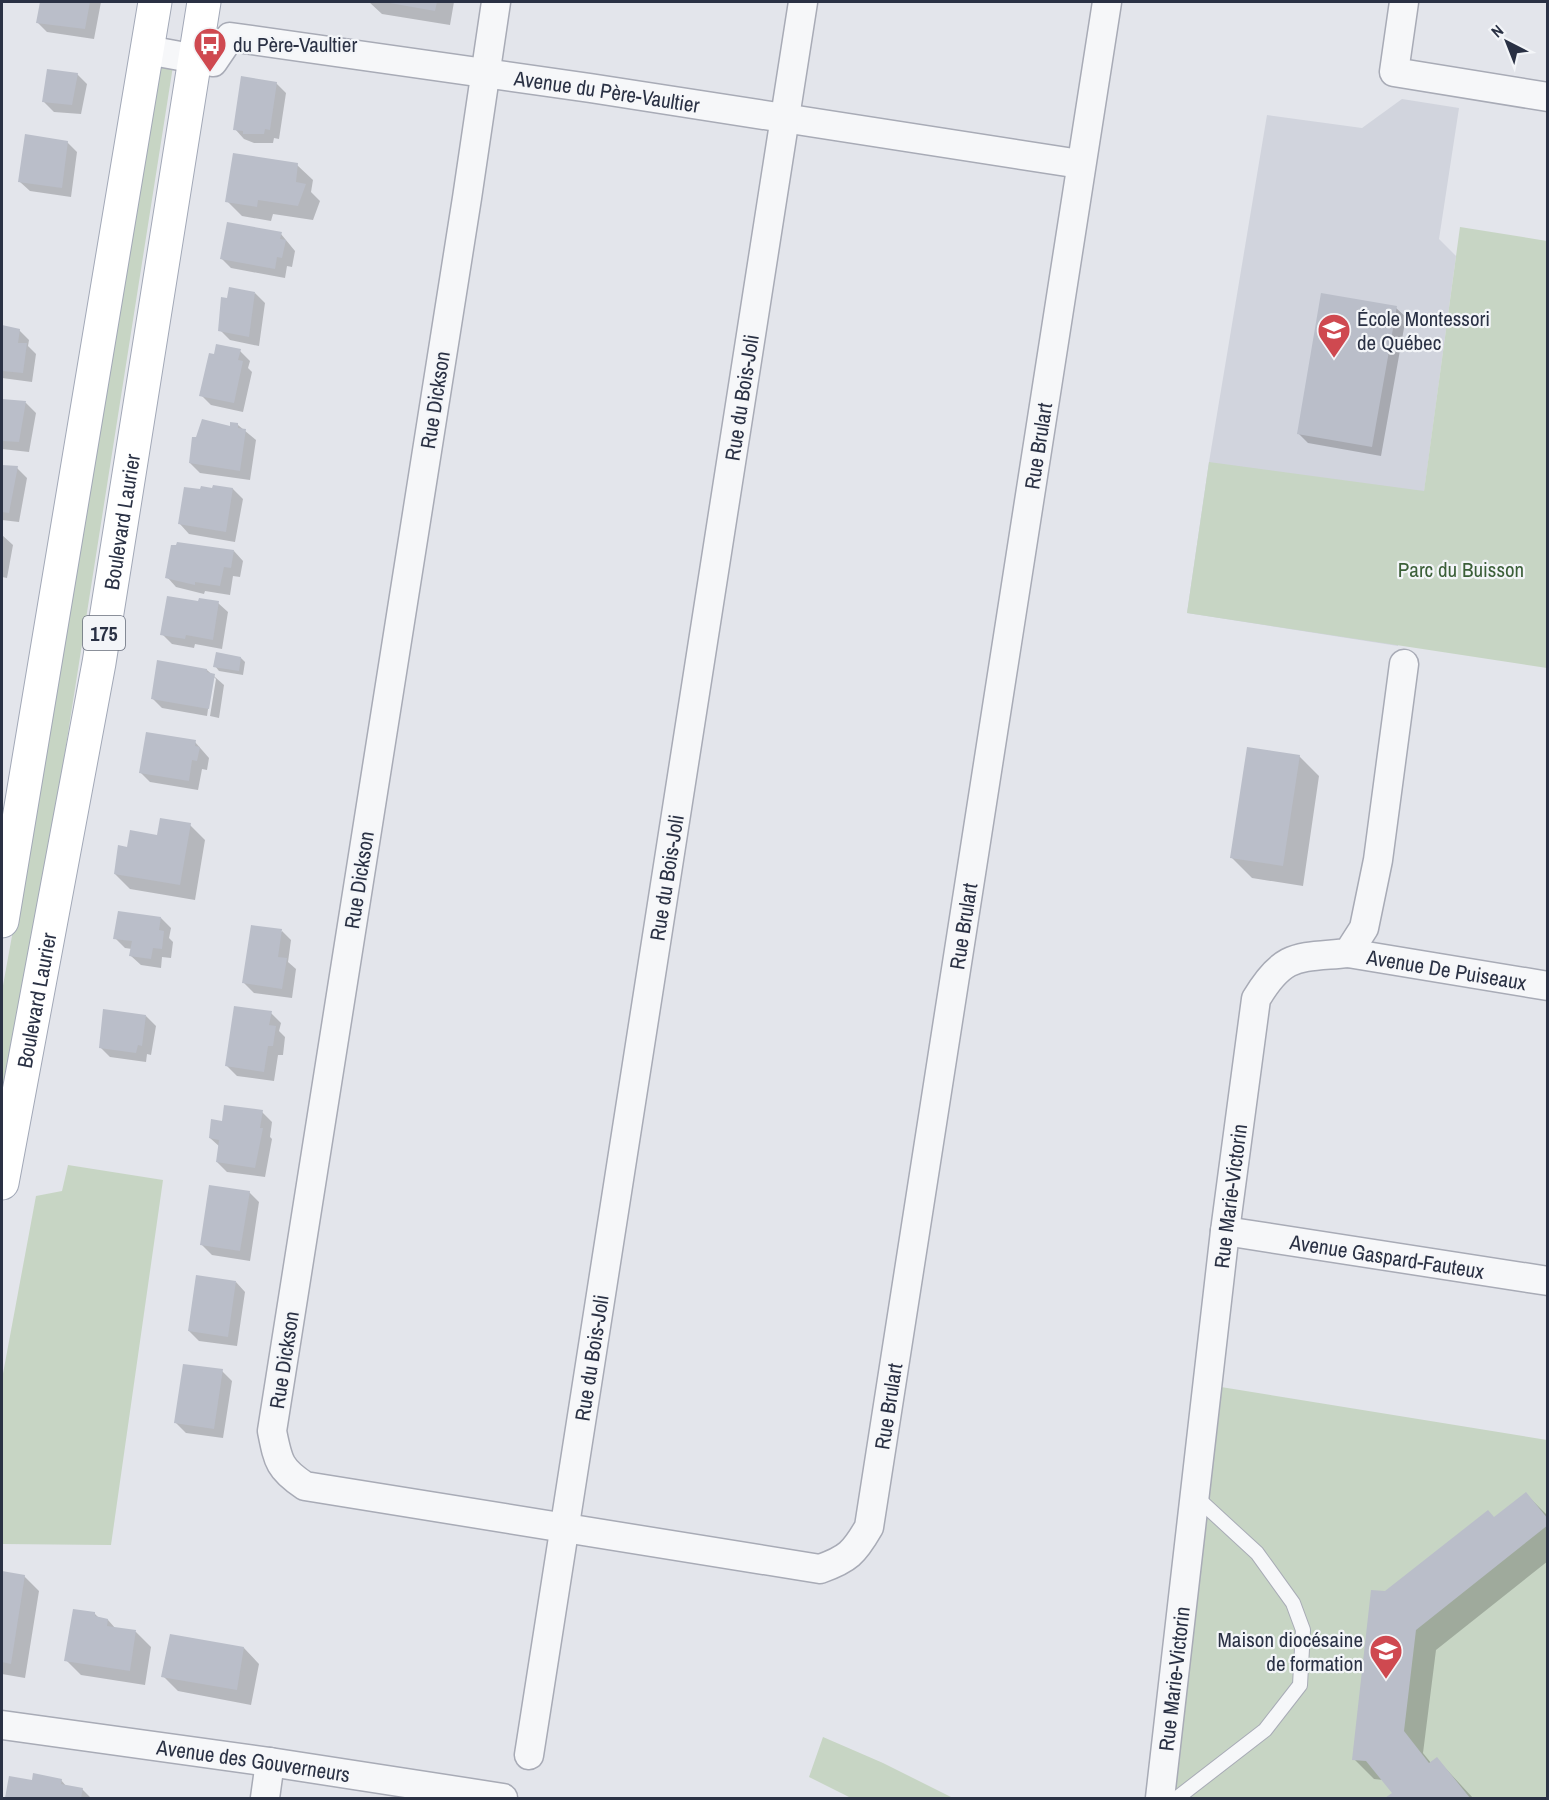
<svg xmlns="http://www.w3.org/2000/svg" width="1549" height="1800" font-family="'Archivo Narrow',sans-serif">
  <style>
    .built { fill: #d1d4dd }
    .green { fill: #c7d5c4 }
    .shadow { fill: #0003 }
    .building { fill: #babec9 }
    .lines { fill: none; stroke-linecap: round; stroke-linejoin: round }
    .lane-casing { stroke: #a8abb6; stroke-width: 16 }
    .street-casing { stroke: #a8abb6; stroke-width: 31 }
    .primary-casing { stroke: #a2a8b7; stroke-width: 35 }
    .lane { stroke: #f6f7f9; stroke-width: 14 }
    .street { stroke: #f6f7f9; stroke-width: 28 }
    .primary { stroke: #fff; stroke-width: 33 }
    .labels { text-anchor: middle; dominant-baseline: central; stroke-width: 4.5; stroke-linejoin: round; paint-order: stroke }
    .shield { fill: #f3f5f8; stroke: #666c7a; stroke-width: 1.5 }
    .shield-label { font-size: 20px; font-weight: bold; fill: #2a3144 }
    .poi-label { font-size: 21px; fill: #2a3144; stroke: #f3f5f8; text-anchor: start }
    .street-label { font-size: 21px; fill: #2a3144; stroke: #f3f5f8 }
    .park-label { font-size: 21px; fill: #3b5f38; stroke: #f3f5f8 }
  </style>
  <rect width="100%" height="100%" fill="#e3e5eb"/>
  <path class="built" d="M1402,99L1459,108L1439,239L1456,256L1424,492L1398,646L1187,613L1209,462L1267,115L1362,128Z"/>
  <path class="green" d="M161,65L173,66L57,803L2,1090V991L68,627L142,155Z
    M1460,227L1547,241V668L1187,613L1209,462L1424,491Z
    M68,1165L163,1180L111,1545L2,1544V1379L36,1196L62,1191Z
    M1221,1387L1547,1440V1798H1173Z
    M823,1737L883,1763L953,1798H851L809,1777Z"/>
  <path class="shadow" d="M41,2H101L94,39L47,32L37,22Z
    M369,2H454L450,25L382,14Z
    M77,74L87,84L81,114L54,112L44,102Z
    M276,83L286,93L279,139L274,138L273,143H254L244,139L235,129Z
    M67,142L77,152L71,197L30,191L20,182Z
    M297,165L313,180L311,192L320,201L313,220L273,214L271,221L242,216L227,201Z
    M281,234L295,251L292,267L287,266L285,278L231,268L221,258Z
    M255,293L265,303L259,346L230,340L220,330Z
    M1396,308L1406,317L1381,456L1308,443L1298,433Z
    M3,327L19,330L29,340L28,346L36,354L32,382L2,378Z
    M240,351L250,361L248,368L252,372L243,412L211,405L201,395Z
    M2,400L26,403L36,413L29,452L2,449Z
    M238,425L256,440L250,480L200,473L190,463Z
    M2,466L17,468L27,478L19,522L2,520Z
    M233,489L243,499L235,542L189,534L180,524L201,491Z
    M2,535L13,545L7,578L2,577Z
    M234,551L243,561L240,577L233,576L230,595L205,591L204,594L176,587L167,577Z
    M199,603H218L228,612L222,649L195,644L194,648L172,644L162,634Z
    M241,658L245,662L243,675L219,671L215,666Z
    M207,670L224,685L219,718L210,716L216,679L213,676L207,716L162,708L152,698Z
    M195,742L209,758L207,770L202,769L198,790L150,782L140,772Z
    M1299,756L1319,776L1303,886L1252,878L1232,858Z
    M190,825L205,840L195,900L130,889L115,874L129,848Z
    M161,918L171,928L169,938L173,942L171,958L162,957L161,968L141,965L131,956L132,949L125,948L115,938Z
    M282,931L291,940L288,962L296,969L292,998L254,993L244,983Z
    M271,1013L281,1023L279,1031L285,1037L283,1055H278L274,1081L237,1076L227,1066Z
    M146,1016L156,1026L151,1055L147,1054L146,1062L110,1057L100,1047Z
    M262,1112L272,1122L270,1137L272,1139L265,1177L227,1172L217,1162L220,1147L210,1138L223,1122Z
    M249,1192L259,1202L250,1261L212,1255L202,1245Z
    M236,1282L245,1292L237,1346L199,1341L189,1331Z
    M222,1371L232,1381L223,1438L186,1433L176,1423Z
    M1526,1494L1548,1516V1561L1436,1650L1423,1753L1431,1763L1437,1759L1473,1798H1388L1394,1794L1383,1780L1374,1779L1354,1759L1386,1593L1495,1519Z
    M2,1573L24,1576L39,1591L25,1678L2,1674Z
    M95,1614L100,1619L108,1620L116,1629L136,1632L151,1647L145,1685L81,1675L66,1660Z
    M244,1648L259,1664L251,1705L178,1691L163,1676Z
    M10,1778L33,1782L61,1780L67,1787L82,1789L91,1798H6Z"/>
  <path class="building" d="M40,2H90L85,29L36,23Z
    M384,2H437L435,11Z
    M47,69L78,73L72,105L42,102Z
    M241,76L277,82L270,130L265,129L264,134H243V131L233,130Z
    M25,134L68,141L62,188L18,182Z
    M233,153L298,163L296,182L306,184L298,206L258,200L257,207L225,202Z
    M227,222L282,232L280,239L286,240L282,258L277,257L275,269L220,259Z
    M229,287L255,292L249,337L218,331L221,297L227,298Z
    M1321,293L1397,306L1372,447L1297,434Z
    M2,325L20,329L18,343H27L23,373L2,371Z
    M216,344L241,349L238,360L243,361L234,403L199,396L209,353L214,354Z
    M2,399L26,401L19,442L2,441Z
    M202,419L230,426V422L238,423V428L246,429L240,471L189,463L192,437H196Z
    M2,465L18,466L9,513L2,512Z
    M213,485L233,488L226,532L178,524L184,487L200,489L201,486L212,488Z
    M177,542L234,550L231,568L224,567L220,586L195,582V585L165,578L171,545H176Z
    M167,596L198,601L199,598L219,601L213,640L186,635L185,639L160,635Z
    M216,652L241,657L239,671L213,667Z
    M157,660L207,669V672L215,674L209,709L151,699Z
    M146,732L196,740L195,746L200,747L197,761L192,760L189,781L139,773Z
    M1247,747L1300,755L1283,866L1230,858Z
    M160,818L191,823L180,885L114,874L118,845L127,847L130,830L157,835Z
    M118,911L161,917L159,930L164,931L162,949L153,948L151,959L129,956L132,941L113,939Z
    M251,925L282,929L278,957L287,958L282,989L242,983Z
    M234,1006L272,1011L269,1025L276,1026L273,1046H268L264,1072L225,1066Z
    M103,1009L146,1015L142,1046L138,1045L136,1053L99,1048Z
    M224,1105L263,1110L260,1128H263L255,1168L216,1162L219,1140L209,1138L211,1119L222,1121Z
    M209,1185L250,1191L240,1251L200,1245Z
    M196,1275L236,1281L228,1337L188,1331Z
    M183,1364L223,1369L214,1429L174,1423Z
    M1526,1492L1548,1519V1525L1416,1630L1404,1731L1429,1763L1437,1757L1470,1798H1385L1392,1793L1366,1761L1352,1760L1371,1590L1385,1591L1488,1510L1494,1517Z
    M2,1571L25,1575L11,1664L2,1662Z
    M73,1609L95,1612V1616L108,1619L107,1626L136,1630L130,1671L64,1661Z
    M170,1634L244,1647L237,1690L161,1677Z
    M33,1773L62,1779L61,1784L83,1788L81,1798H5L9,1776L32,1780Z"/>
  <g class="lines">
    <g class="lane-casing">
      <path id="lane" d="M1177,1798L1265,1730L1300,1685L1303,1630L1293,1603L1257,1553L1195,1496"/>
    </g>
    <g class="street-casing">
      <g id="street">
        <path id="s1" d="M496,2L467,198L272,1431C278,1461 279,1469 305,1486L820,1569C848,1559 854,1553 869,1527L1107,2"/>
        <path d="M1404,2L1394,72L1548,97"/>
        <path id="s2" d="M147,50L213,62L230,37L590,88L1080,164"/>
        <path id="s3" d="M1348,953L1548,986"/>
        <path id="s4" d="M1225,1231L1548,1281"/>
        <path id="s5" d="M2,1725L270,1762L503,1798"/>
        <path id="s6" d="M529,1755L803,2"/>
        <path d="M265,1798L270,1762"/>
        <path id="s7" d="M1160,1798L1225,1231L1256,999C1284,952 1298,958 1348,953L1364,928L1378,860L1404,664"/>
      </g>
    </g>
    <g class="primary-casing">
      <g id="primary">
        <path d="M2,921L155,2"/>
        <path id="s8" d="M2,1183L99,663L204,2"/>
      </g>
    </g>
    <use href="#lane" class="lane"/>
    <use href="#street" class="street"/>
    <use href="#primary" class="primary"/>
  </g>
  <defs>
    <g id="bus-pin" transform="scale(1.725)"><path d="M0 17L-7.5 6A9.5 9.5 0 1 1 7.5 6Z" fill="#cf4950" stroke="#f3f5f8"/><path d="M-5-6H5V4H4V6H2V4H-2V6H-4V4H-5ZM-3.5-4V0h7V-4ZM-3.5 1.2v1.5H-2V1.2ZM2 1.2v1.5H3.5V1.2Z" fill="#fff"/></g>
    <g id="school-pin" transform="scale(1.725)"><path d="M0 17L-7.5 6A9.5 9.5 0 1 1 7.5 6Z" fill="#cf4950" stroke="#f3f5f8"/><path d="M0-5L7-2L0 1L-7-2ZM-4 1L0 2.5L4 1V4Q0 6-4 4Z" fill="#fff"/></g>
  </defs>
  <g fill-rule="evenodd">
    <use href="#bus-pin" x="210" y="44"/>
    <use href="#school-pin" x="1334" y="330"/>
    <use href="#school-pin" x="1386" y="1651"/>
  </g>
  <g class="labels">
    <rect class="shield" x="83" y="616" width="42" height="34" rx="4.5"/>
    <g class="shield-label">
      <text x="104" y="633">175</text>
    </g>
    <g class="poi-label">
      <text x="233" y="44">du Père-Vaultier</text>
      <text x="1357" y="318">École Montessori<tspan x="1357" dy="24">de Québec</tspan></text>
      <text x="1363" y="1639" text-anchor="end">Maison diocésaine<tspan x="1363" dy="24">de formation</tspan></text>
    </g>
    <g class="street-label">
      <text stroke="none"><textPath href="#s2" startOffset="478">Avenue du Père-Vaultier</textPath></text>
      <text stroke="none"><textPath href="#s6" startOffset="1374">Rue du Bois-Joli</textPath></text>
      <text transform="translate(435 400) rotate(-81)">Rue Dickson</text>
      <text stroke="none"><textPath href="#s1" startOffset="3196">Rue Brulart</textPath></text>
      <text stroke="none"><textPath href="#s8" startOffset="672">Boulevard Laurier</textPath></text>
      <text stroke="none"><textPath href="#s6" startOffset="888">Rue du Bois-Joli</textPath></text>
      <text transform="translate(359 880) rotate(-81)">Rue Dickson</text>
      <text stroke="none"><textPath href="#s1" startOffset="2710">Rue Brulart</textPath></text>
      <text stroke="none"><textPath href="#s3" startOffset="100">Avenue De Puiseaux</textPath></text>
      <text stroke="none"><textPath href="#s8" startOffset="186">Boulevard Laurier</textPath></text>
      <text stroke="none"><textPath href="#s7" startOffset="606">Rue Marie-Victorin</textPath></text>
      <text stroke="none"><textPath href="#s4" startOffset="164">Avenue Gaspard-Fauteux</textPath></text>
      <text stroke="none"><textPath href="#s6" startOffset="402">Rue du Bois-Joli</textPath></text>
      <text transform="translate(284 1360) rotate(-81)">Rue Dickson</text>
      <text stroke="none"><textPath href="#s1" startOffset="2224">Rue Brulart</textPath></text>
      <text stroke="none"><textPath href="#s7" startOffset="120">Rue Marie-Victorin</textPath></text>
      <text stroke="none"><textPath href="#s5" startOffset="254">Avenue des Gouverneurs</textPath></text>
    </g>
    <g class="park-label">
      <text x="1461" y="569">Parc du Buisson</text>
    </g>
  </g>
  <rect width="1549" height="1800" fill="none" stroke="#2a3144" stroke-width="6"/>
  <g transform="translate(1507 42) rotate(318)" stroke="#f3f5f8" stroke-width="4.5" paint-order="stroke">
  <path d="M0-4.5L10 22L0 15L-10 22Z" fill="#2a3144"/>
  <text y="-9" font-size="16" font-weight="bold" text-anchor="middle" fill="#2a3144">N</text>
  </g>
</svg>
